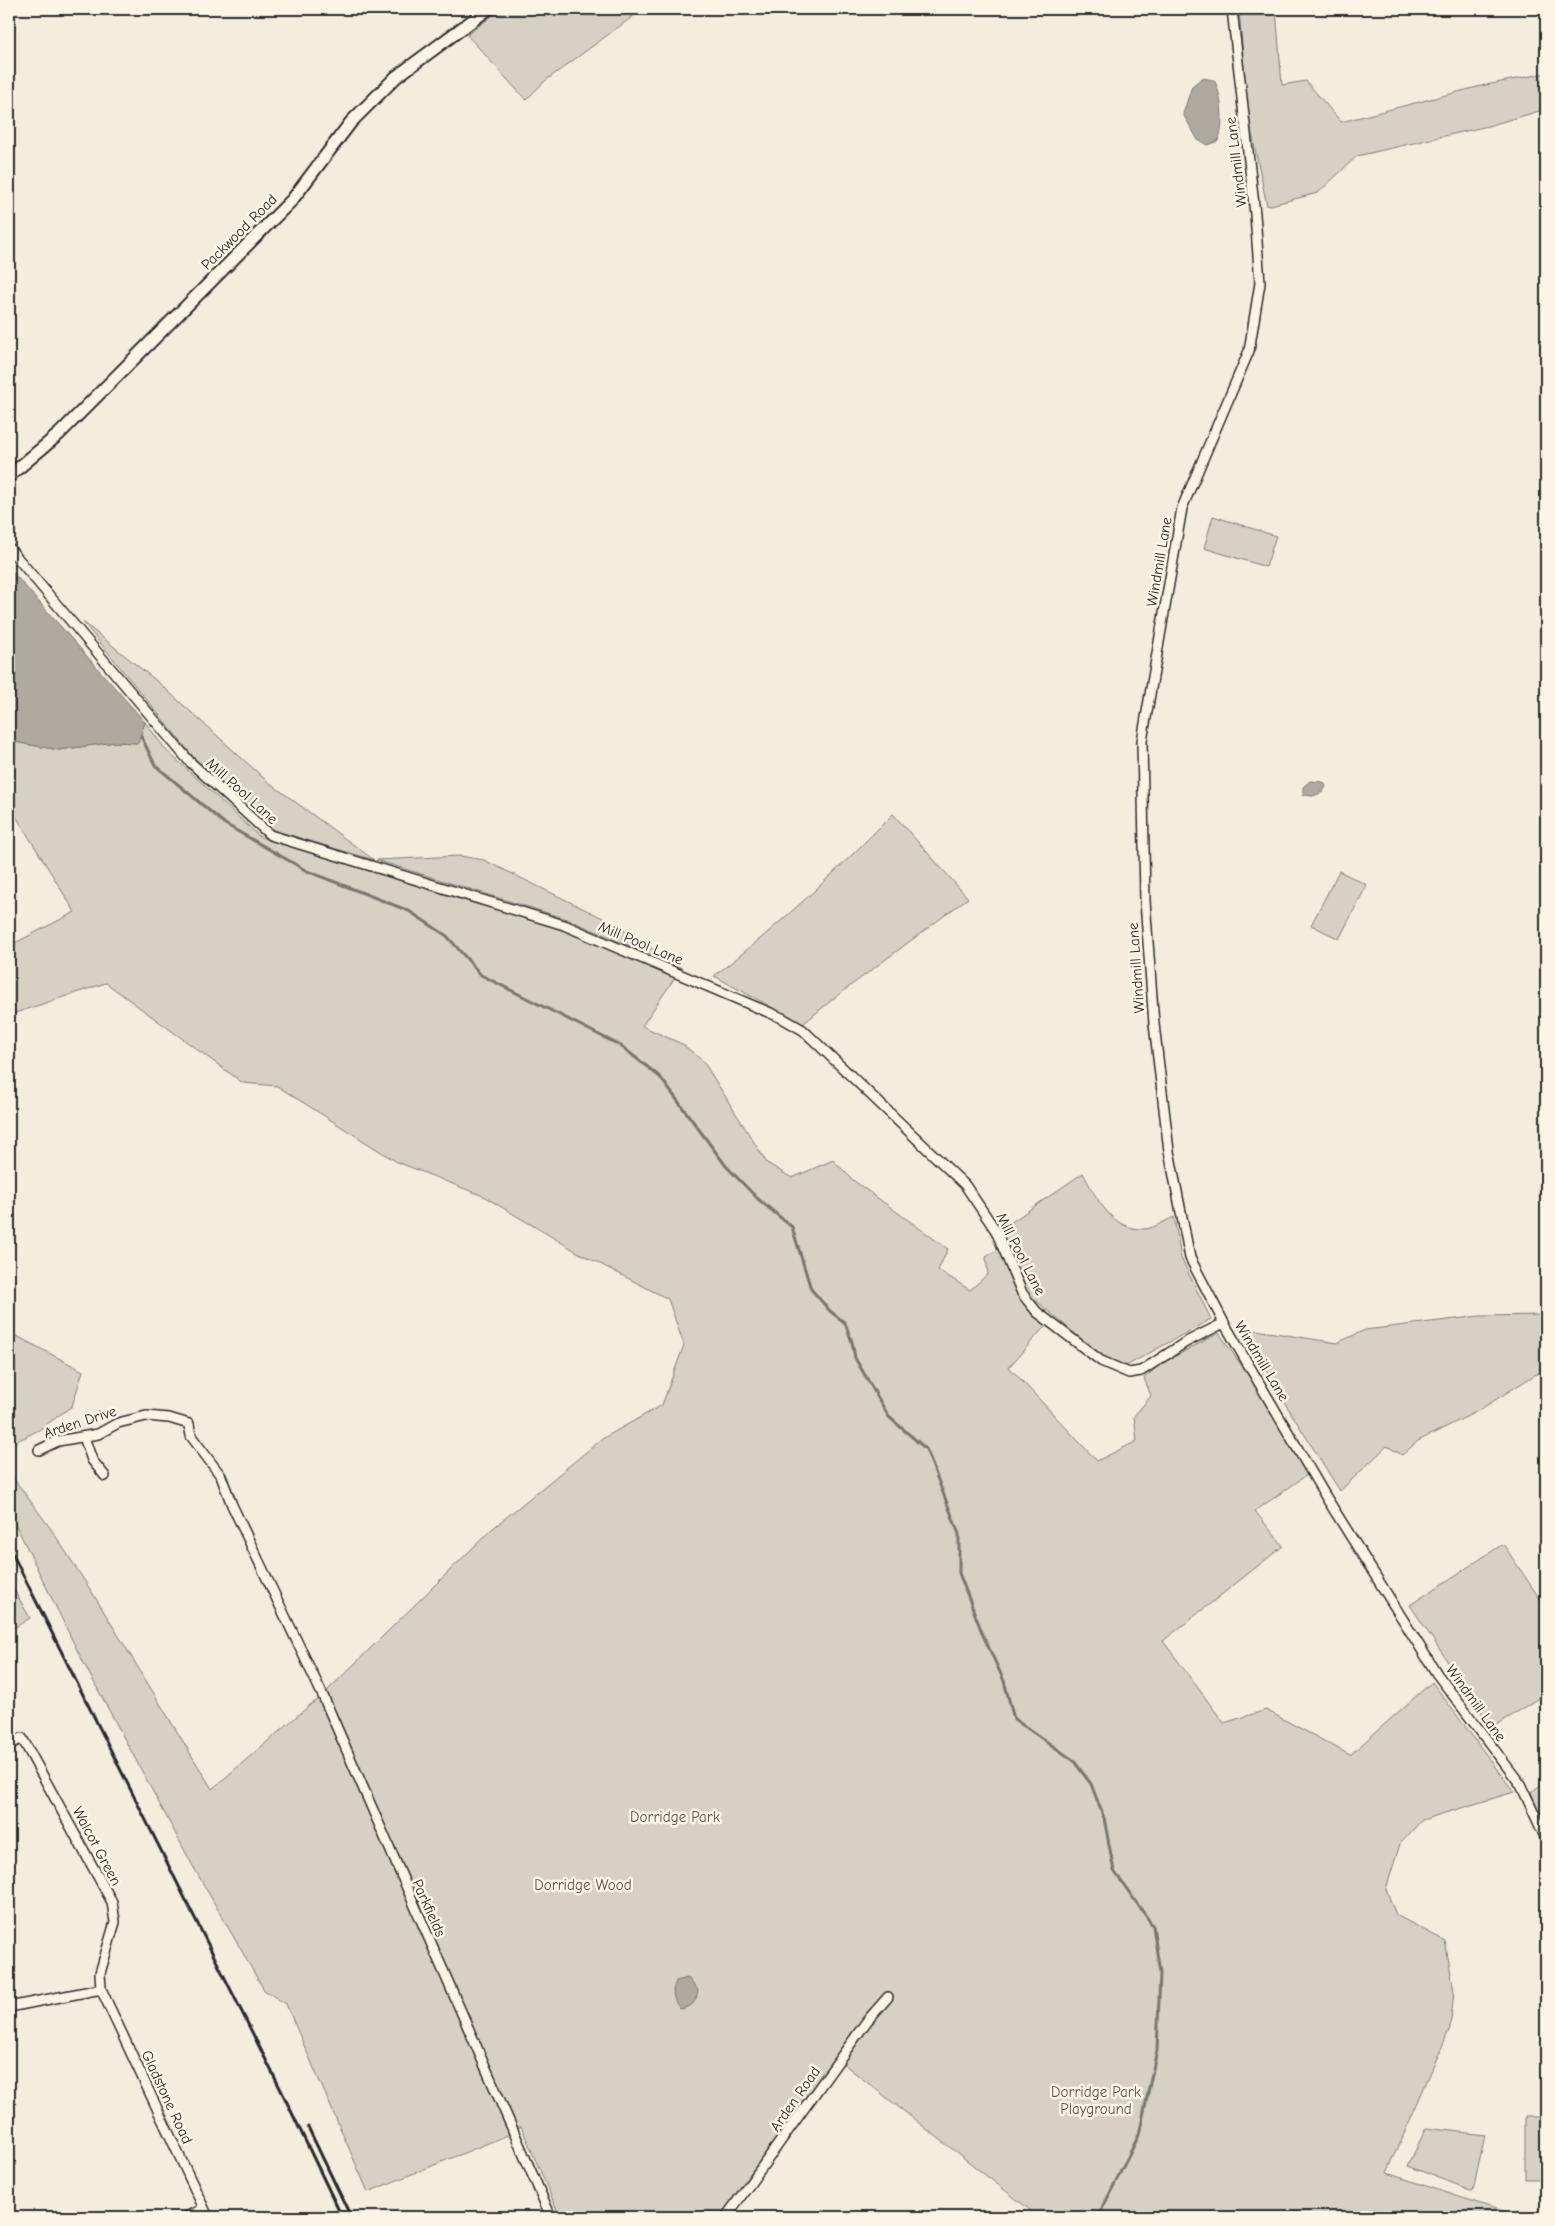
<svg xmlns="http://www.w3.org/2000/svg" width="1555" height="2226" font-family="'Comic Neue',sans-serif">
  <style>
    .green { fill: #d6d1c4; stroke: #807e78 }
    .water { fill: #afaaa0; stroke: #7a7771 }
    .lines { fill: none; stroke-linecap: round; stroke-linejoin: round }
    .stream { stroke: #7a7771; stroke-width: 3 }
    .minor-casing { stroke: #2b2b2b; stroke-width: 12 }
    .tertiary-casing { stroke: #2b2b2b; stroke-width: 15 }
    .minor { stroke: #fcf5e5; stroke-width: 9 }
    .tertiary { stroke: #fcf5e5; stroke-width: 11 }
    .rail { stroke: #2b2b2b; stroke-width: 3 }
    .labels { text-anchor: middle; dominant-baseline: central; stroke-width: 5; stroke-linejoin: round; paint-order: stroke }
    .street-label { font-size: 15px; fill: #2b2b2b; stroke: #fcf5e5 }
    .park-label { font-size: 15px; fill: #565451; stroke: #fcf5e5 }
  </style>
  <rect width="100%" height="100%" fill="#f4edde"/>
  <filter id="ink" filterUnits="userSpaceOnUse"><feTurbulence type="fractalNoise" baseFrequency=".02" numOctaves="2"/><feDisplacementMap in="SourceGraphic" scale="10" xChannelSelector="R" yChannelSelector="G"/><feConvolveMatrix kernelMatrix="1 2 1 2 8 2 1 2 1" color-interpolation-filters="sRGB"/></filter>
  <g filter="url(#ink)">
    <path class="green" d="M501,9H643L545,81L526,100L467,35Z
      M1239,9H1276L1282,85L1306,81L1341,122L1481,86L1546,73V109L1488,126L1357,156L1318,193L1267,206L1248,115Z
      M1213,516L1276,536L1266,567L1204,548Z
      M83,622L159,683L267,781L374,860L273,830L196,760Z
      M145,722L166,750L260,837L469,902L562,928L676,976L642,1026L682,1044L703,1061L767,1163L792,1178L833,1160L854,1181L948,1249L938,1270L970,1290L988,1274L986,1257L998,1249L1022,1301L1046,1325L1009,1367L1097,1461L1137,1441L1134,1416L1151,1396L1144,1378L1161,1364L1219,1333L1252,1381L1307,1475L1255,1511L1283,1546L1163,1641L1224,1723L1266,1710L1350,1755L1432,1682L1514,1792L1422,1820L1400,1844L1386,1889L1396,1915L1445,1941L1454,1991L1450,2028L1387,2173L1520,2217H1039L836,2058L723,2217H560L521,2126L508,2135L368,2192L286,2004L264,1990L193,1866L82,1660L9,1511V1465L14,1479L51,1529L95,1597L212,1789L310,1705L328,1693L327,1691L492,1529L602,1439L662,1405L684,1345L668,1299L579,1253L483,1196L397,1162L277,1086L243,1083L106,983L9,1015V946L75,912L9,805V741L59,750L115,742L138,743Z
      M893,814L968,898L838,995L803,1024L714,976C778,927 837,871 893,814Z
      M460,856L484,860L611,922L683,969L567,919L376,860Z
      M1339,871L1367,885L1339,939L1311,925Z
      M1083,1173C1096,1198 1112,1231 1145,1229C1154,1228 1165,1221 1174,1217L1181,1258L1211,1319L1126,1366L1100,1355L1027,1293L1000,1230Z
      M1546,1315V1368L1476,1412L1418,1441L1402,1455L1387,1446L1340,1491L1281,1397L1243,1328L1337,1343L1365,1330L1480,1316Z
      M9,1332L83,1371L72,1406L39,1430L9,1445Z
      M1503,1544L1546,1608V1694L1492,1728L1410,1605Z
      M9,1581L30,1618L9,1631Z
      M1546,1781V1827L1531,1792Z
      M1525,2116H1546V2179H1525Z
      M1426,2128L1485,2135L1473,2191L1408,2166Z"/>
    <path class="water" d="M1202,78L1214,80C1222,95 1225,125 1218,141L1207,145L1198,140L1183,114L1192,86Z
      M9,568L145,722L138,743L115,742L59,750L9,741Z
      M1310,781L1323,782L1326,786L1323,792L1313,796L1303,795V787Z
      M688,1978L698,1990C696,2002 693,2007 680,2009C673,1999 671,1993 676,1981Z"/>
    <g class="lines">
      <path class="stream" d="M141,736L155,765L225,824L307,871L409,911L447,936L481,975L621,1046L660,1077L726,1166L758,1199L792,1227L811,1289L830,1311L845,1323L852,1342L855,1358L889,1417L926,1449L959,1534V1573L983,1635L1004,1681L1014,1719L1073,1760L1091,1784L1104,1818L1114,1871L1153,1926L1160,1973L1157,2050L1139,2135L1098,2217"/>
      <g class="minor-casing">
        <path id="minor" d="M1232,9L1255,214L1260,283L1249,351L1182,508L1142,741L1145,901L1154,1024L1169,1151L1190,1258L1224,1323L1326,1497L1437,1674L1521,1785L1546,1839
          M9,548L189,761L270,835L564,925L782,1018L803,1030L965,1185L996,1231L1022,1293L1028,1301L1037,1312L1101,1361L1129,1373L1141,1371L1186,1342L1224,1323
          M84,1437L92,1460L105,1476
          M39,1450L58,1441L98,1434L118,1423L146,1416L169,1418L189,1424L191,1436L221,1476L232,1505L323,1696L551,2217
          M9,1745L22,1738L112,1902L115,1922L100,1973L101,1989L208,2217
          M9,2007L101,1989
          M186,2217L204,2209
          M726,2217L867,2021L888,1997"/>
      </g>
      <g class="tertiary-casing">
        <path id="tertiary" d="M9,476L59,434L292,200L351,122L396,77L488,9"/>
      </g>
      <use href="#minor" class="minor"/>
      <use href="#tertiary" class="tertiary"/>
      <path class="rail" d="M9,1547L281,2090L342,2217
        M308,2127L351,2217"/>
    </g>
  </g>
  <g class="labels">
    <g class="street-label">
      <text transform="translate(1236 162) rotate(-97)">Windmill Lane</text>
      <text transform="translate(239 232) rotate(-45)">Packwood Road</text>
      <text transform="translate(1159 562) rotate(-80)">Windmill Lane</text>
      <text transform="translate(242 791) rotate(42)">Mill Pool Lane</text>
      <text transform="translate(641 943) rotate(23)">Mill Pool Lane</text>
      <text transform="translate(1136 968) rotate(-94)">Windmill Lane</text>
      <text transform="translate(1021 1254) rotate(63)">Mill Pool Lane</text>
      <text transform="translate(1262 1361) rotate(59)">Windmill Lane</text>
      <text transform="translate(80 1422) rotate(-18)">Arden Drive</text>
      <text transform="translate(1476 1703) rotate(54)">Windmill Lane</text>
      <text transform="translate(97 1846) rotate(62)">Walcot Green</text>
      <text transform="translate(429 1908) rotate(66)">Parkfields</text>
      <text transform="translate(167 2097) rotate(65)">Gladstone Road</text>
      <text transform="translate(795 2099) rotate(-55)">Arden Road</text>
    </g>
    <g class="park-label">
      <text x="675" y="1817">Dorridge Park</text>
      <text x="583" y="1885">Dorridge Wood</text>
      <text x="1096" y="2092">Dorridge Park<tspan x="1096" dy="17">Playground</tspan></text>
    </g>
  </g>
  <rect width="1555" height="2226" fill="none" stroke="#fcf5e5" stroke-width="30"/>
  <rect x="15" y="15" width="1525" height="2196" fill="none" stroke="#2b2b2b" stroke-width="2" filter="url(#ink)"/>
</svg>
